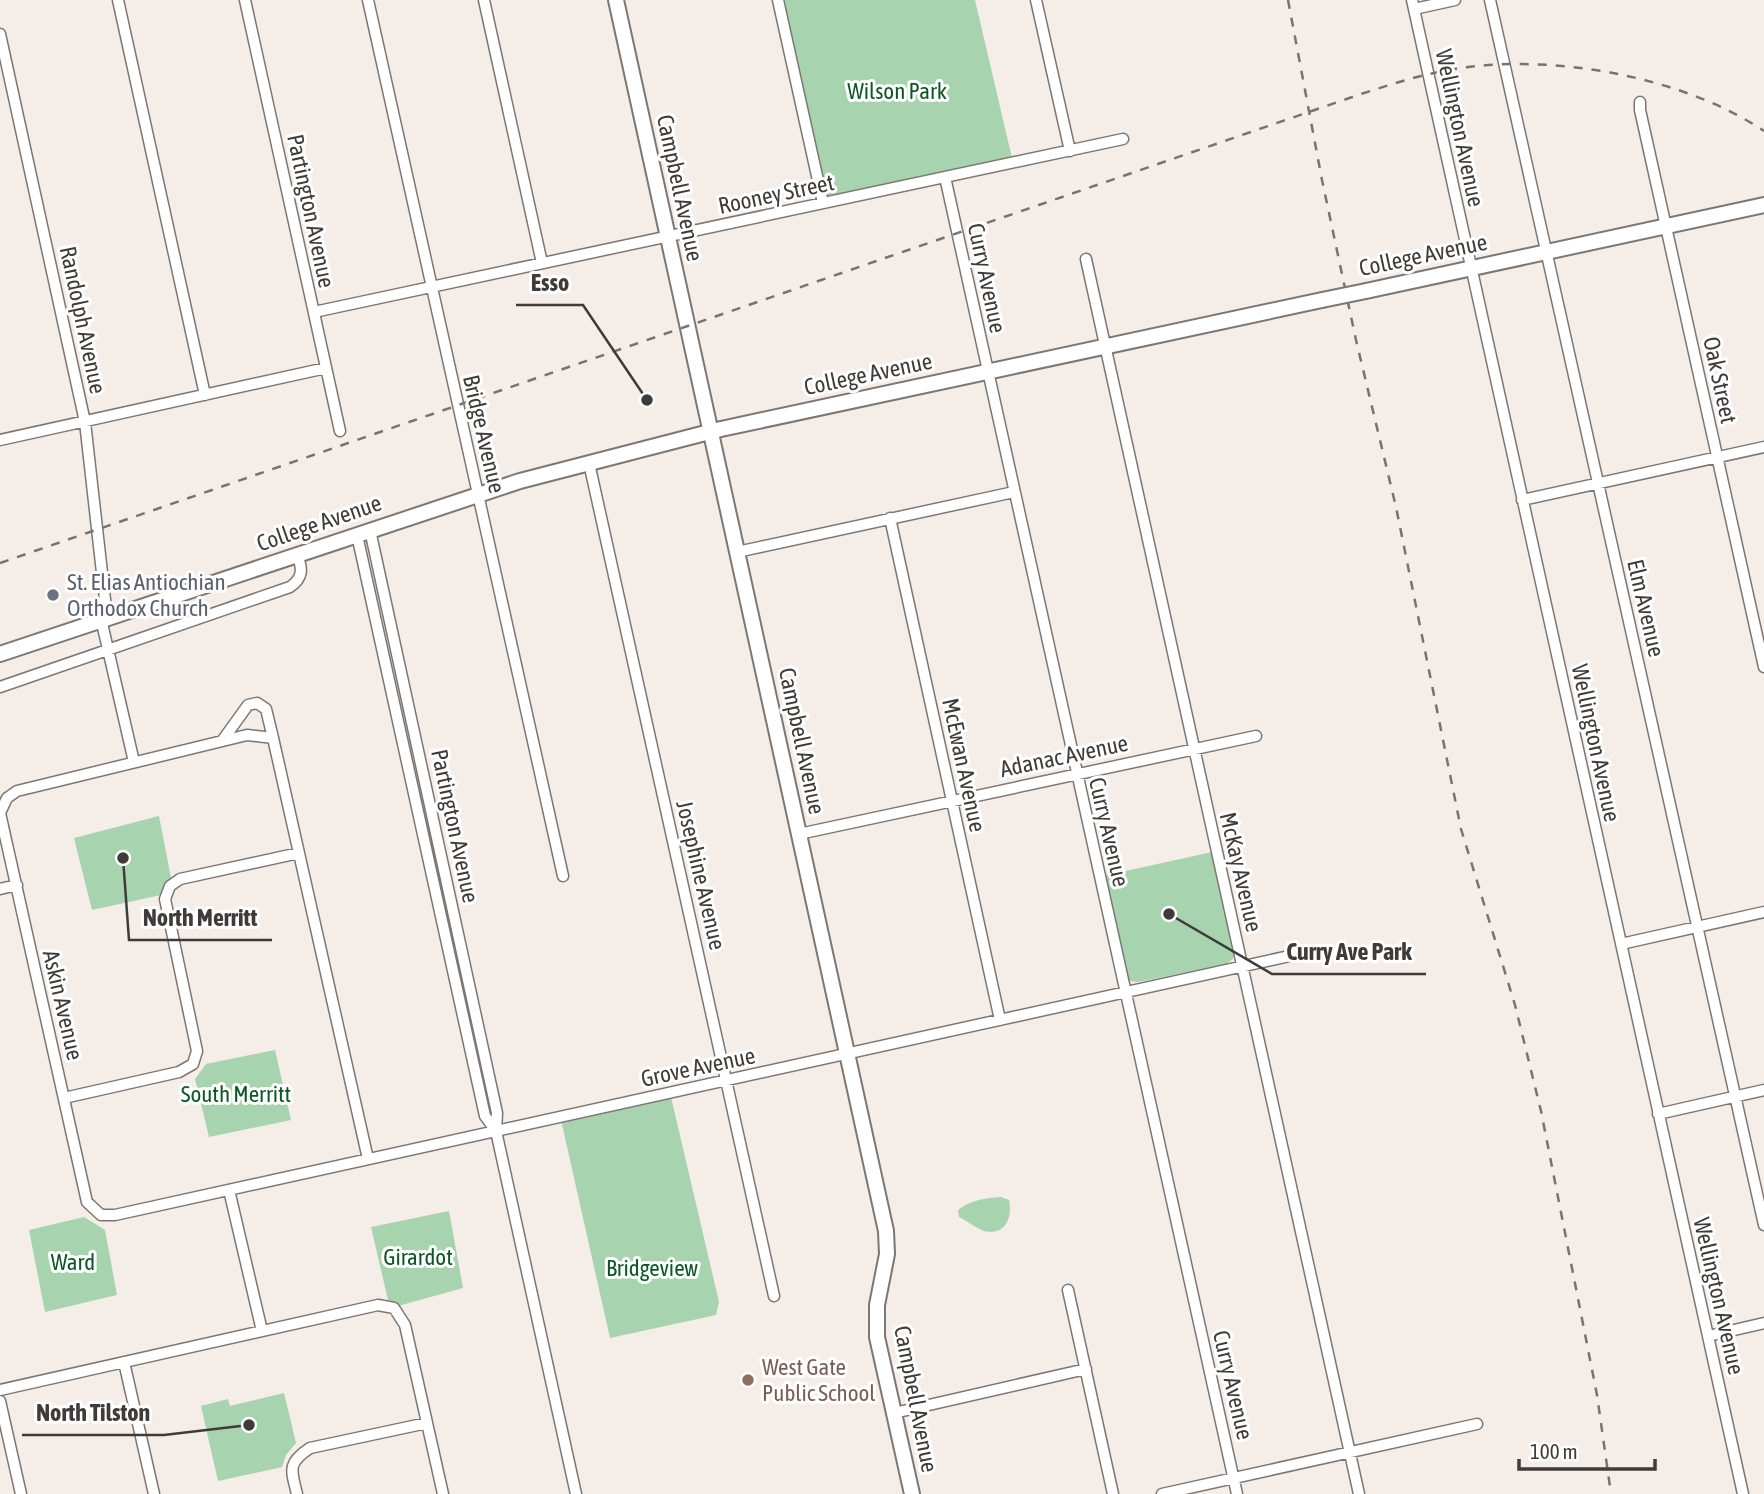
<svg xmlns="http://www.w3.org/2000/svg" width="1764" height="1494" font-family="'Asap Condensed',sans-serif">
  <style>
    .green { fill: #a8d3af }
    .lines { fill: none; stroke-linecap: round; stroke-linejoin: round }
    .street-casing { stroke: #7d7773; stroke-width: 13 }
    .secondary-casing { stroke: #7d7773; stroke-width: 18 }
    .street { stroke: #fff; stroke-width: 10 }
    .secondary { stroke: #fff; stroke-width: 14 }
    .rail { stroke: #787370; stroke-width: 2.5; stroke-dasharray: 9 9; stroke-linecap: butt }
    .secondary-bridge-casing { stroke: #7d7773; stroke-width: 18; stroke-linecap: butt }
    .secondary-bridge { stroke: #fff; stroke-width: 14 }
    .worship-dot { fill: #6b7280; stroke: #fff; stroke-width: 2.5 }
    .education-dot { fill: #8d6e63; stroke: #fff; stroke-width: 2.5 }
    .labels { text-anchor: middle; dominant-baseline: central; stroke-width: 6; stroke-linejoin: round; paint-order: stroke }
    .park-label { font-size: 23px; fill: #0d5627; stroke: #fff }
    .street-label { font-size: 23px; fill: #3e3b39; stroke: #fff }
    .worship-label { font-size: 23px; fill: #5b616d; stroke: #fff; text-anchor: start }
    .education-label { font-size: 23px; fill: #785e54; stroke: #fff; text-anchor: start }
    .leader { fill: none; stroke: #3e3b39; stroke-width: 2.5 }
    .callout-dot { fill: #3e3b39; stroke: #fff; stroke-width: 2.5 }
    .callout-label { font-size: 24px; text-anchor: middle; font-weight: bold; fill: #3e3b39; stroke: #fff; stroke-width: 6; stroke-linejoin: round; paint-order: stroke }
  </style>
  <rect width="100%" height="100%" fill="#f4ede8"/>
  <path class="green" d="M783,0H975L1012,158L827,197Z
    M159,816L171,878L161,895L92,910L74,838Z
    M1212,852L1234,953L1233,959L1226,964L1138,982L1129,981L1125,974L1103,876Z
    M275,1050L291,1120L209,1137L195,1079L206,1064Z
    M671,1097L719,1302L716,1315L610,1338L561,1120Z
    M1001,1197L1009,1200C1013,1218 1005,1236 984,1231C975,1228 968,1221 959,1217L958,1210C971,1200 985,1198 1001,1197Z
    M449,1211L463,1288L398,1306L388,1300L371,1227Z
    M84,1217L105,1230L117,1295L45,1312L29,1230Z
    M284,1393L296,1443L286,1455L282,1467L218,1481L201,1406L228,1399L230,1406Z"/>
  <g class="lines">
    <g class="street-casing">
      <path id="street" d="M118,0L205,395
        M245,0L340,431
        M368,0L563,876
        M484,0L542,263
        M778,0L823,203
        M1036,0L1070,151
        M1412,0L1743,1494
        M1490,0L1764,1225
        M1414,9L1455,0
        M0,34L85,422L107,617
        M1640,102V110L1764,667
        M945,177L1237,1494
        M1086,259L1359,1494
        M314,312L1123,139
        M0,440L326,368
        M589,463L774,1296
        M1522,500L1764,447
        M890,518L1000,1020
        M370,530L497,1113L496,1131L576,1494
        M357,535L485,1116L496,1131
        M737,552L1014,492
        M101,619L134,762
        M0,687L290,587C303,578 303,569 297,555
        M273,738L368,1159
        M222,741L248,705L257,703L266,709L273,738L247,735L17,791L7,798L0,813L87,1202L101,1215H115L1303,953
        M799,834L1256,736
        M0,889L17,885
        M1621,944L1764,912
        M64,1098L179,1072L193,1064L197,1051L165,899L170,886L180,879L299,853
        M1658,1114L1764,1090
        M229,1190L262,1331
        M1068,1290L1113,1494
        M1708,1336L1764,1323
        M124,1362L154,1494
        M0,1390L378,1305L394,1308L405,1325L443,1494
        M0,1401L21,1494
        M894,1413L1086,1369
        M297,1494C291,1470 287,1463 310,1448L427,1423
        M1162,1494L1477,1424"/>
    </g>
    <g class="secondary-casing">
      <path id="secondary" d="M616,0L886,1231L887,1254L877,1305V1337L912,1494
        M1366,291L1764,205
        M0,654L520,481L721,429L1322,300"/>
    </g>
    <use href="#street" class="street"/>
    <use href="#secondary" class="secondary"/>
    <path class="rail" d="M1288,0L1322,180L1356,340L1396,507L1461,829L1515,1005L1541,1111L1597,1395L1611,1494
      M0,563L1361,94C1392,84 1423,74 1454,69C1551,53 1682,76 1764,131"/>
    <g class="secondary-bridge-casing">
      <path id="secondary-bridge" d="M1322,300L1366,291"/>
    </g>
    <use href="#secondary-bridge" class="secondary-bridge"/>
  </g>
  <circle class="worship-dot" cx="53" cy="595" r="7"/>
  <circle class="education-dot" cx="748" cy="1380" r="7"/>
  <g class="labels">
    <g class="park-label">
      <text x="897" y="91">Wilson Park</text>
      <text x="236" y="1094">South Merritt</text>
      <text x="418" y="1257">Girardot</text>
      <text x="73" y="1262">Ward</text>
      <text x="652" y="1268">Bridgeview</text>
    </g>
    <g class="street-label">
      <text transform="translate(1460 128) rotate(78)">Wellington Avenue</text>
      <text transform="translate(680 188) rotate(78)">Campbell Avenue</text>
      <text transform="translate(776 194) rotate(-12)">Rooney Street</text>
      <text transform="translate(311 211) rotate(78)">Partington Avenue</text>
      <text transform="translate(1423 255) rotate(-12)">College Avenue</text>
      <text transform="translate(987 278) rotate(78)">Curry Avenue</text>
      <text transform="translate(83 320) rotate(78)">Randolph Avenue</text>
      <text transform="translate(868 374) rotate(-12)">College Avenue</text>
      <text transform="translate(1720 380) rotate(78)">Oak Street</text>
      <text transform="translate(484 434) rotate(77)">Bridge Avenue</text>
      <text transform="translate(319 523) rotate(-19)">College Avenue</text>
      <text transform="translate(1646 608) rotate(77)">Elm Avenue</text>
      <text transform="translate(802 741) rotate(78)">Campbell Avenue</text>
      <text transform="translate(1596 743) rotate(78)">Wellington Avenue</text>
      <text transform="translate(1064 756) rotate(-12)">Adanac Avenue</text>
      <text transform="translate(964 765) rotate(78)">McEwan Avenue</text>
      <text transform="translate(455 826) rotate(78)">Partington Avenue</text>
      <text transform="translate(1109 832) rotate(77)">Curry Avenue</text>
      <text transform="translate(1241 872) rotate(77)">McKay Avenue</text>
      <text transform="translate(701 875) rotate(77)">Josephine Avenue</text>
      <text transform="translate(63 1005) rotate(77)">Askin Avenue</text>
      <text transform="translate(698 1067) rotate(-12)">Grove Avenue</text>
      <text transform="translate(1719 1296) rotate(77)">Wellington Avenue</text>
      <text transform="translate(1233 1385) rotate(77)">Curry Avenue</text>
      <text transform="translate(916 1399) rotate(79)">Campbell Avenue</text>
    </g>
    <g class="worship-label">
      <text x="67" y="582">St. Elias Antiochian<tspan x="67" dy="26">Orthodox Church</tspan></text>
    </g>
    <g class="education-label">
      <text x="762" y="1367">West Gate<tspan x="762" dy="26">Public School</tspan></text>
    </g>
  </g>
  <path class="leader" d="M647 400L583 305H516M123 858L129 940H272M1169 914L1272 974H1426M249 1425L164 1435H22"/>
  <g class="callout-dot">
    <circle cx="647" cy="400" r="7"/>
    <circle cx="123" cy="858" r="7"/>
    <circle cx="1169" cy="914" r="7"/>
    <circle cx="249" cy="1425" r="7"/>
  </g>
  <g class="callout-label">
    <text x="550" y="291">Esso</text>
    <text x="200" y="926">North Merritt</text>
    <text x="1349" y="960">Curry Ave Park</text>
    <text x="93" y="1421">North Tilston</text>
  </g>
  <path d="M1519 1459v10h136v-10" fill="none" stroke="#3e3b39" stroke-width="3.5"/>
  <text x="1530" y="1459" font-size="21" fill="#3e3b39" stroke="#ffffff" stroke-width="5" paint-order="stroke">100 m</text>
</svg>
